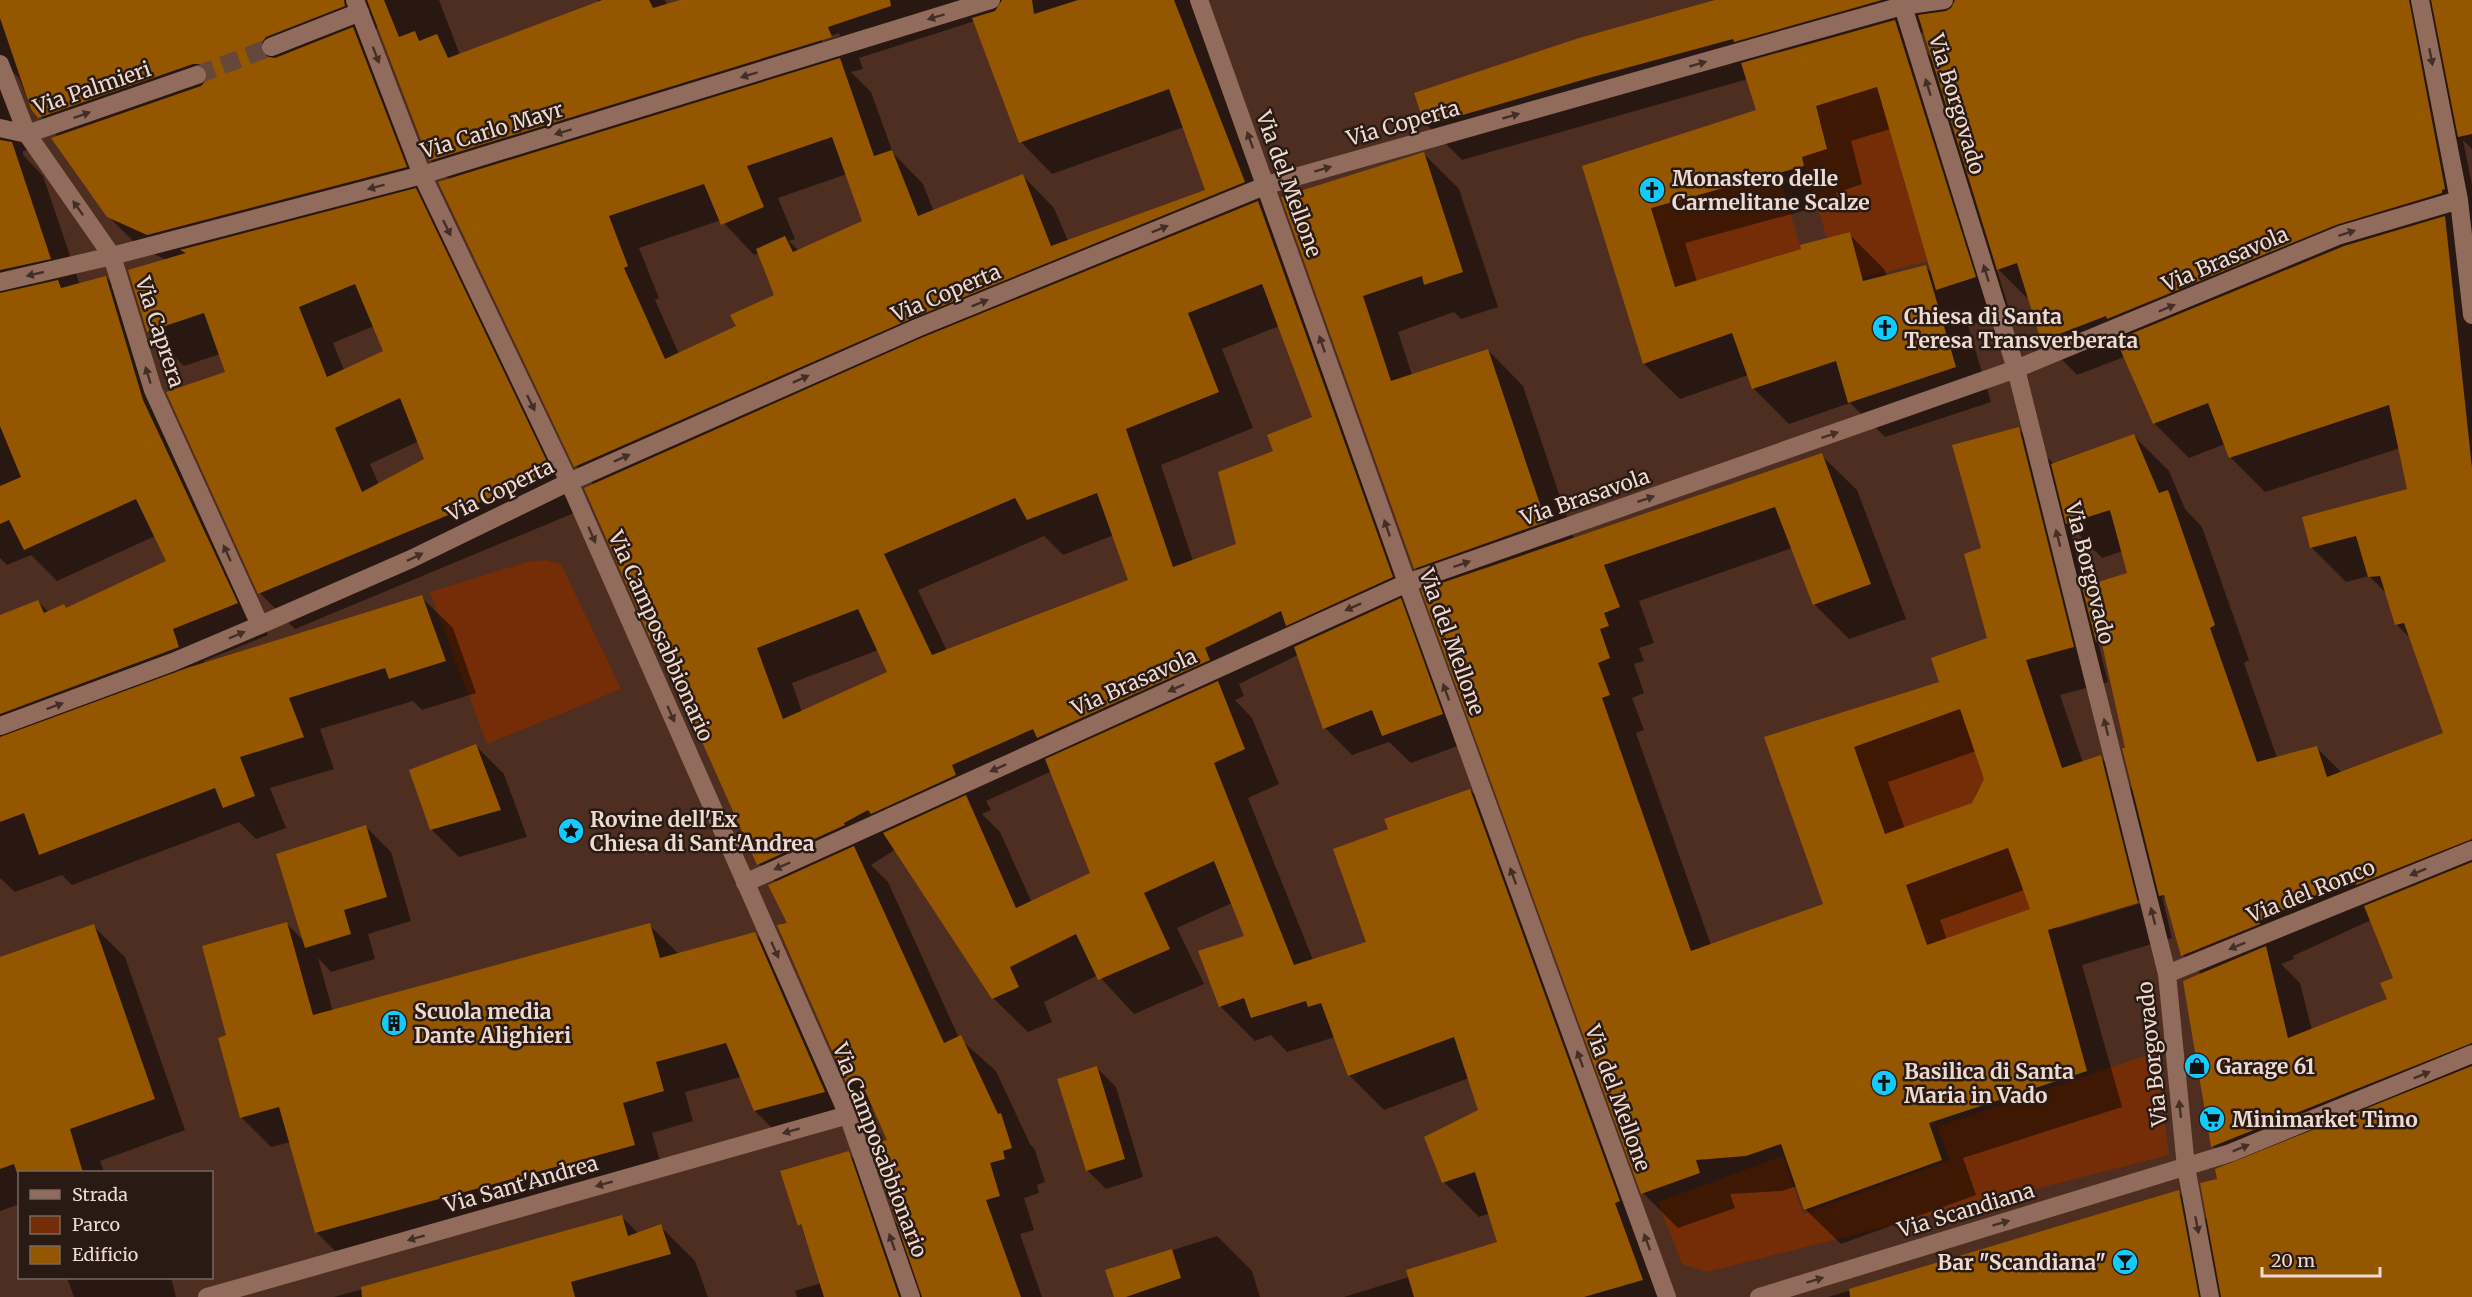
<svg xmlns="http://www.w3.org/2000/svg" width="2472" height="1297" font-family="Merriweather,serif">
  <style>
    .green { fill: #742d07 }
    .shadow { fill: #0007; fill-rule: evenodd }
    .building { fill: #955600; fill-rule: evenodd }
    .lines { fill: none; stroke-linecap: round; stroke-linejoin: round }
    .minor-tunnel { stroke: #66483b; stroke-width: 18; stroke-dasharray: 18 9; stroke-linecap: butt }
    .minor { stroke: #916c5c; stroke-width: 18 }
    .oneway { fill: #432f26 }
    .labels { text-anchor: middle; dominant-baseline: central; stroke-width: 5; stroke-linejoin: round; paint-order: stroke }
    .street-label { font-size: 21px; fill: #efdad1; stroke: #291b14 }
    .poi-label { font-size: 21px; font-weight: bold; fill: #efdad1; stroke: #291b14; text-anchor: start }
  </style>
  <rect width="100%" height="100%" fill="#4e2e20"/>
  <path class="green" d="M1877,87L1928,261L1862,278L1850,232L1827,238L1802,157L1827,149L1816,106Z
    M1779,173L1801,249L1675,287L1651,208Z
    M545,560L561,564L621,689L487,744L430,592L527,562Z
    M1960,709L1986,784L1976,791L1975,802L1885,834L1854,747Z
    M2008,848L2030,909L1927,945L1906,885Z
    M2156,1052L2169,1155L1707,1272L1682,1264L1658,1202L1783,1156L1803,1214L1950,1160L1937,1127Z"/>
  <path class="shadow" d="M0,0H439L460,55L598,3V0H665L667,5L685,0H1192L1293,238L1427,613L1417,617L1469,742L1411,763L1389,742L1352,755L1325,728L1298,655L1239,684L1244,696L1235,700L1252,718L1279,784L1248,798L1313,960L1368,943L1390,830L1470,790L1504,825L1670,1297H1344L1409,1277L1499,1243L1490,1213L1479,1217L1444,1182L1480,1111L1469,1078L1384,1110L1349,1075L1335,1037L1287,1052L1271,1035L1255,1041L1220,1006L1246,937L1232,903L1177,928L1204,984L1134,1014L1098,975L1044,1002L1052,1022L1028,1032L993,998L896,849L871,865L888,882L959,1038L996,1071L1030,1144L1035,1150L1045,1182L1037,1185L1039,1193L1024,1198L1034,1230L1020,1234L1042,1297H797L795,1291L821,1283L782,1172L848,1153L883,1188L895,1223L898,1222L889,1141L876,1112L849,1085L789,924L777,883L759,864L586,488L594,485L576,466L440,183L450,180L430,160L379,26L375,30L438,199L586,508L295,629L260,593L168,392L227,373L220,354L184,366L148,331L167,260L140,248L108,216L58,137L29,103L19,78L6,65L34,149L23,151V155L43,176L80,285L106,277L137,309L174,433L268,635L204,661L205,664L421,597L453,628L476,693L422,710L413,701L320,729L334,769L270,788L286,828L256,839L239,822L72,885L62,875L15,892L0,878V622L38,602L49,612L67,609L168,562L155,536L57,581L31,555L7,565L0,558ZM975,21L1021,142L1052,174L1184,127L1207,191L1068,241L1054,208L1023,176L934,212L923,184L893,153L871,92L851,72L863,69L859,58ZM839,33L840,36L822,42V39ZM847,174L864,222L799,251L789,241L795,239L778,198ZM721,220L754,255L759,253L776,296L738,327L679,354L655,300L659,298L639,248ZM374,326L385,352L344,370L333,343ZM1279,326L1314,418L1275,452L1238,545L1193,561L1161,465L1253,428L1222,349ZM419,441L426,459L379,485L370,464ZM1114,535L1130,581L947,651L918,590L1044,536L1063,555ZM878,650L889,673L802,712L792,683ZM1052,771L1092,874L1032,903L1000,832L982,814L991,810L986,801Z
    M1719,0H2472V149L2463,140L2472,185V229L2464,232L2472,239V1297H1828L2178,1192L2209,1222L2219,1180L2231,1165L2213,1146L2202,975L2183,955L2167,902L2162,896L2172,938L2082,965L2122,1107L1963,1158L1976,1195L1841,1244L1805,1209L1797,1186L1782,1191L1730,1194L1735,1208L1678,1228L1643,1193L1434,587L1415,568L1283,198L1424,154L1459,189L1498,307L1461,319L1454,312L1398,332L1412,375L1488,350L1523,386L1574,539L1821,455L1857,490L1906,619L1849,639L1814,604L1792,548L1639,601L1654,643L1639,648L1644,661L1634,664L1644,693L1632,698L1644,730L1636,733L1711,945L1825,904L1766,738L1941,683L1989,639L1983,549L2018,429L2054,464L2134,436L2169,471L2185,509L2202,527L2249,660L2244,663L2277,758L2316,747L2342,773L2444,734L2411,639L2396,624L2387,594L2369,576L2346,582L2311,547L2409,490L2400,448L2265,492L2230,457L2225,444L2189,458L2154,423L2124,357L2077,375L2043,340L2031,302L1996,267L2010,312L1973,324L1965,316L1991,402L1885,437L1850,403L1789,424L1753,388L1748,375L1680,399L1644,364L1584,167L1758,111L1748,79L1462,160L1427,125ZM1924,32L1933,59L1910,36ZM1890,129L1933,274L1925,266L1887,277L1884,269L1849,234L1697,282L1685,243L1839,201L1836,193L1862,184L1851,141ZM2069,524L2102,558L2123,551L2129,574L2085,588ZM2098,642L2105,649L2134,791L2100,757L2083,763L2060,695L2108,682ZM1976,751L1986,779L1973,804L1905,829L1888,782ZM2024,890L2032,910L1947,940L1940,920ZM2144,899L2145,902L2058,928V925ZM2371,920L2395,978L2389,1000L2312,1030L2300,983L2281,964L2294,959L2293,956Z
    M476,746L504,774L527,837L459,857L431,829Z
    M366,827L391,852L411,921L368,934L375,959L331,972L318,958L333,1012L649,925L679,954L754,933L784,963L854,1121L785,1141L755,1111L741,1077L685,1092L693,1121L652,1133L664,1175L346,1262L316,1232L291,1142L271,1147L241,1117L228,1036L287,924L305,942Z
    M93,926L125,957L185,1130L100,1161L104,1172H20V1204L0,1211V959Z
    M1097,1068L1116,1087L1143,1177L1106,1189L1087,1170Z
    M622,1217L638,1233L660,1226L695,1261L708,1297H334Z
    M1217,1236L1252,1271L1260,1297H1115L1107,1271Z
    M67,1278H171L176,1297H74Z"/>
  <path class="building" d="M0,0H344L345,6L266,37L260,45V51L264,56L275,58L353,27L407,167L147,235L107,217L51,138L201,86L208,78L207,71L200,64H193L38,118L31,109L0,18Z
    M367,0H384L399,37L415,31L419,41L437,34L448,58L602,0H649L653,8L680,0H890L891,6L828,27L832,37L429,161Z
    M1002,0H1032L1034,14L1078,0H1174L1245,182L913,318L574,467L438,182L840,58L874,156L892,150L918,216L1023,174L1051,246L1205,190L1169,89L1019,143L972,18L995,11ZM832,137L862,221L793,252L785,236L756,249L774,295L730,315L736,326L665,359L624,268L628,266L609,216L704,184L721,225L764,207L747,166Z
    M1715,0H1882L1734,42L1733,39L1589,78L1425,126L1414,93L1579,38Z
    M1955,0H2409L2445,189L2442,190V193L2336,225L2107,319L2106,316L2041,341L2017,263L1997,270L1918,15L1946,11L1951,8Z
    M2431,0H2472V134L2458,137Z
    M1895,20L1976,277L1936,290L1877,87L1816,106L1827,149L1802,157L1804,166L1651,208L1675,287L1801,249L1800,245L1850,232L1863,281L1926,265L1956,367L1848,403L1836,361L1752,389L1732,333L1643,364L1582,166L1756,110L1741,63Z
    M0,140L12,142L51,259L0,270Z
    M1424,152L1463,272L1424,285L1422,276L1363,296L1391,381L1488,349L1546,522L1414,569L1281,197Z
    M416,188L552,472L258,594L166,392L225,372L204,313L147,332L128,270L186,253L180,250ZM355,284L383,351L327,377L299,307ZM400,398L424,459L362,492L335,428Z
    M1258,201L1393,577L1286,626L1281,611L1205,648L1210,660L1037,738L1033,729L952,765L956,775L871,814L868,810L844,823L845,825L757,865L682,697L649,636L584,488L921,338ZM1262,284L1312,417L1267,435L1273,451L1218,472L1236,544L1173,567L1126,429L1219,392L1188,313ZM1097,493L1128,580L932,655L884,554L1015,498L1027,520ZM858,609L887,672L783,719L757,648Z
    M2445,216L2472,468V839L2356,885L2353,878L2259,921L2260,924L2181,956L2164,895L2159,896L2122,748H2125L2101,640L2096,642L2082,587L2127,573L2110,510L2066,524L2051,464L2134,434L2159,493L2168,490L2215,625L2210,628L2257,762L2317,746L2327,777L2443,733L2404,623L2395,625L2380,576L2368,577L2356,536L2310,548L2302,517L2407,489L2389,405L2229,458L2208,403L2153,424L2116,340L2344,246Z
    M106,276L143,400L238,603L173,629L179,647L0,714V615L38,600L44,613L64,604L66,608L166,561L136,499L24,550L9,520L0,524V486L21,477L0,426V293L58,280L61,288Z
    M2019,427L2074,647L2026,660L2062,768L2101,755L2138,903L2048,930L2087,1071L1929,1123L1942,1160L1804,1210L1781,1144L1746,1156L1696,1160L1700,1173L1641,1194L1421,590L1822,453L1871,584L1813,605L1775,507L1604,565L1620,607L1604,613L1609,626L1600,629L1610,658L1598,663L1610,695L1602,698L1691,951L1823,904L1764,737L1939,682L1931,658L1987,638L1964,554L1981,548L1952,445ZM1960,709L1984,779L1972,803L1885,834L1854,747ZM2008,848L2030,909L1927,945L1906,885Z
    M422,595L446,661L389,679L385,668L289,698L304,737L240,757L255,796L223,808L215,788L39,855L24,813L0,822V737L187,668Z
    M1401,598L1443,714L1382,736L1372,710L1323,729L1294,647Z
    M1218,681L1245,749L1214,763L1294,965L1366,942L1333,849L1388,829L1384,819L1470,789L1620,1201L1615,1203L1643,1280L1584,1297H1414L1406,1270L1497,1242L1475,1172L1442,1183L1424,1137L1478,1110L1454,1037L1348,1076L1321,1003L1308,1007L1306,1001L1251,1018L1244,998L1219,1007L1198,951L1244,936L1214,861L1144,893L1170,949L1098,980L1076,934L1010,967L1019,987L992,999L883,833L966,795L1016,908L1090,873L1045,759Z
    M476,744L501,810L430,830L409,770Z
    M366,825L387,897L344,910L351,934L305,948L276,854Z
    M854,846L944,1043L961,1035L998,1114L1001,1113L1012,1148L1003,1151L1005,1159L990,1163L1000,1196L986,1200L1021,1297H922L870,1145L887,1140L861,1082L847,1085L777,925L787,923L768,885Z
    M2472,862V1043L2211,1147L2183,981L2266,946L2288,1038L2387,999L2380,983L2393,978L2364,906Z
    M287,922L313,1015L650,923L660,958L755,932L825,1092L754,1111L726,1043L656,1062L664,1091L623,1103L635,1145L315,1233L279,1107L240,1118L218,1038L226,1035L202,946Z
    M94,924L155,1099L70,1129L83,1173H17L14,1164L0,1169V957Z
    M1097,1066L1125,1159L1086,1171L1057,1079Z
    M2472,1066V1297H2221L2200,1183L2217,1179L2215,1169Z
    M849,1151L899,1297H824L801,1224L798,1226L780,1171Z
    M2179,1190L2199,1297H1850L1849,1289Z
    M622,1215L628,1236L661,1224L671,1254L571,1282L575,1297H362L361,1287Z
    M1172,1249L1181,1278L1126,1297H1114L1105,1270Z"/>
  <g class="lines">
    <path class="minor-tunnel" d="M197,75L271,47"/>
    <path class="minor" d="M355,0L422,175L569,482L848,1115L911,1297
      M1199,0L1407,583L1667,1297
      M1901,0L2016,369L2167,974L2186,1167L2210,1297
      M2420,0L2459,200L2472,315
      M271,47L360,12
      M0,64L27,134L112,256L153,390L260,625
      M0,128L27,134L197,75
      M0,282L112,256L422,175L991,0
      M0,726L173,662L260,625L411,559L569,482L917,328L1267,185L1902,6L1944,0
      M745,883L1407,583L2016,369L2340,235L2459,200
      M2167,974L2472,850
      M207,1297L848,1115
      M1759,1297L2230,1153L2472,1054"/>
  </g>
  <defs><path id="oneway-solid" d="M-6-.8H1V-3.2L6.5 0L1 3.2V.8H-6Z" transform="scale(1.5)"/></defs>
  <g class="oneway">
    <use href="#oneway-solid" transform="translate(936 17) rotate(163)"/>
    <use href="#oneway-solid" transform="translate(376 55) rotate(69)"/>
    <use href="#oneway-solid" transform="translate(2431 57) rotate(79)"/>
    <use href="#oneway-solid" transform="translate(1698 64) rotate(-16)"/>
    <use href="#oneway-solid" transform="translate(749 75) rotate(163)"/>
    <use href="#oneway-solid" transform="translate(1928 87) rotate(-107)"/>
    <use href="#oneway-solid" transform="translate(82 115) rotate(-19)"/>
    <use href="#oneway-solid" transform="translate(1511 116) rotate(-16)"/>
    <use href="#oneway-solid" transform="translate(563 132) rotate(163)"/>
    <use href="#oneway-solid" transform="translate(1250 140) rotate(-110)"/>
    <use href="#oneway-solid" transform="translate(1323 169) rotate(-16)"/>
    <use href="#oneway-solid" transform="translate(376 187) rotate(165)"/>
    <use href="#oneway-solid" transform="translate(78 208) rotate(-125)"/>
    <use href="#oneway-solid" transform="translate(447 228) rotate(64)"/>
    <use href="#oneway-solid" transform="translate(1160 229) rotate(-22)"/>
    <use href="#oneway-solid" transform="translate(2347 233) rotate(-18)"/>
    <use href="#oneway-solid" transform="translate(1986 273) rotate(-107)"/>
    <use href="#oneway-solid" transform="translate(35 274) rotate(167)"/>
    <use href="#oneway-solid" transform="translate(980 303) rotate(-22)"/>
    <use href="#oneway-solid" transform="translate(2167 308) rotate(-23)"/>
    <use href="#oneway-solid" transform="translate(1322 344) rotate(-109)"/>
    <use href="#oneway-solid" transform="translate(148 375) rotate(-107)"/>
    <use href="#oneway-solid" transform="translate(801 379) rotate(-24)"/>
    <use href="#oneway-solid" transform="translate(531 403) rotate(64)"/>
    <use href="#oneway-solid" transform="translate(1830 435) rotate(-19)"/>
    <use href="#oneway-solid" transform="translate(622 458) rotate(-24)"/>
    <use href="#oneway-solid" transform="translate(1646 499) rotate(-19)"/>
    <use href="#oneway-solid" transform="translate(1387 528) rotate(-109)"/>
    <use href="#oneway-solid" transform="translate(592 535) rotate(66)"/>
    <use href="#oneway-solid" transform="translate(2058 538) rotate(-104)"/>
    <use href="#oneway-solid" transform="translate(227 553) rotate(-114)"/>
    <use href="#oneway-solid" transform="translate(415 557) rotate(-26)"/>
    <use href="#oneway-solid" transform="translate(1462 564) rotate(-19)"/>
    <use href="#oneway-solid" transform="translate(1353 607) rotate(156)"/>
    <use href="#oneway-solid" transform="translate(237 635) rotate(-23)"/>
    <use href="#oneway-solid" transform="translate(1176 688) rotate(156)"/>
    <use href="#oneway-solid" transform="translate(1446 692) rotate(-110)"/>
    <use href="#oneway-solid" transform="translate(55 706) rotate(-20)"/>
    <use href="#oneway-solid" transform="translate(671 714) rotate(66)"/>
    <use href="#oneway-solid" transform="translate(2106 727) rotate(-104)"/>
    <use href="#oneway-solid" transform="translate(998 768) rotate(156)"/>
    <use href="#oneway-solid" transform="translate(782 866) rotate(156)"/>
    <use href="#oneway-solid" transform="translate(2418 872) rotate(158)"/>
    <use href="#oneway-solid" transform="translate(1513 876) rotate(-110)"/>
    <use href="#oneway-solid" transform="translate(2153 916) rotate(-104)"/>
    <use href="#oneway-solid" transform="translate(2237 946) rotate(158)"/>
    <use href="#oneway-solid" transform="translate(775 950) rotate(66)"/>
    <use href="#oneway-solid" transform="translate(1580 1059) rotate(-110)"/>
    <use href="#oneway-solid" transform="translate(2422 1075) rotate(-22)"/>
    <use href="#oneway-solid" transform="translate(2180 1109) rotate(-96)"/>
    <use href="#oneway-solid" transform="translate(791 1131) rotate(164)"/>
    <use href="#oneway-solid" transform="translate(2241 1148) rotate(-22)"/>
    <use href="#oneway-solid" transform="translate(604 1184) rotate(164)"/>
    <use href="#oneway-solid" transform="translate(2001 1223) rotate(-17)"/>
    <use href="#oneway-solid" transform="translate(2197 1225) rotate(79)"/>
    <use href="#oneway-solid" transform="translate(416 1238) rotate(164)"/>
    <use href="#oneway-solid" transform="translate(892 1242) rotate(-109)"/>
    <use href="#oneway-solid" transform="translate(1647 1242) rotate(-110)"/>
    <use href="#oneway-solid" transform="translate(1815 1280) rotate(-17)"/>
  </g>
  <defs>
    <g id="church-disc" transform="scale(1.35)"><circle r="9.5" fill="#12cafb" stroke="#291b14"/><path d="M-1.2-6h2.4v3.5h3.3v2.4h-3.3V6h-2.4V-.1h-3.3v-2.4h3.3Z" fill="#111"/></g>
    <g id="sight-disc" transform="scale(1.35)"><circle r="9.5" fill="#12cafb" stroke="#291b14"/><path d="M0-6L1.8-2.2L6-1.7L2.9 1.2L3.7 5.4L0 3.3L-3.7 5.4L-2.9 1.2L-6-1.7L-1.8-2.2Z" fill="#111"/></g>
    <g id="building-disc" transform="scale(1.35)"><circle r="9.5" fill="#12cafb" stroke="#291b14"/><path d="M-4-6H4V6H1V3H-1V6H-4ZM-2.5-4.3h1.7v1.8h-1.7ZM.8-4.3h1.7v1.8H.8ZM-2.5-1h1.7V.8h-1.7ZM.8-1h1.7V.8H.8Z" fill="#111"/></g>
    <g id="shop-disc" transform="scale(1.35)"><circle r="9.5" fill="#12cafb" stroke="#291b14"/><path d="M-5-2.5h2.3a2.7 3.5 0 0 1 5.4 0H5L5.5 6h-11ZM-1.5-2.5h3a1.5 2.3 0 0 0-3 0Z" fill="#111"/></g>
    <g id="supermarket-disc" transform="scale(1.35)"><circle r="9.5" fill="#12cafb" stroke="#291b14"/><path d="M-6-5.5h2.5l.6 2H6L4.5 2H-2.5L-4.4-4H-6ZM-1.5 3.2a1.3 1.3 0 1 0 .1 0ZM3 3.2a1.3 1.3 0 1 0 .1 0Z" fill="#111"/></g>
    <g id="bar-disc" transform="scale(1.35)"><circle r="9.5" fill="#12cafb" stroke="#291b14"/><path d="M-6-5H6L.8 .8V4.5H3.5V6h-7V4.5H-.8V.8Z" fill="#111"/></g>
  </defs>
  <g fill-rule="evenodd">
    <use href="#church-disc" x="1652" y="190"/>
    <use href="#church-disc" x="1885" y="328"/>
    <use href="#sight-disc" x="571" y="831"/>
    <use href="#building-disc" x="394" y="1023"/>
    <use href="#shop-disc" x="2197" y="1066"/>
    <use href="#church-disc" x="1884" y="1083"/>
    <use href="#supermarket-disc" x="2212" y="1119"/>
    <use href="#bar-disc" x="2125" y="1262"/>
  </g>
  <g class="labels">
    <g class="street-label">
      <text transform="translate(92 88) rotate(-19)">Via Palmieri</text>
      <text transform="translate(1957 104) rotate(73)">Via Borgovado</text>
      <text transform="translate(1403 123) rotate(-16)">Via Coperta</text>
      <text transform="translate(492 130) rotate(-17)">Via Carlo Mayr</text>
      <text transform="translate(1289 184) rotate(70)">Via del Mellone</text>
      <text transform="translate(2225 259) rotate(-23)">Via Brasavola</text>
      <text transform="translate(946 293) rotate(-23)">Via Coperta</text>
      <text transform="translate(160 332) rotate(72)">Via Caprera</text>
      <text transform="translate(500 490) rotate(-26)">Via Coperta</text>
      <text transform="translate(1585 497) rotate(-19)">Via Brasavola</text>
      <text transform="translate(2090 573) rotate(76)">Via Borgovado</text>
      <text transform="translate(661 636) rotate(66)">Via Camposabbionario</text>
      <text transform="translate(1452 642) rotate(70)">Via del Mellone</text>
      <text transform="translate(1134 682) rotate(-24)">Via Brasavola</text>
      <text transform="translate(2311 891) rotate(-22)">Via del Ronco</text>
      <text transform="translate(2152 1054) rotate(-96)">Via Borgovado</text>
      <text transform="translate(1618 1098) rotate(70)">Via del Mellone</text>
      <text transform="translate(880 1150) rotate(69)">Via Camposabbionario</text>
      <text transform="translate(521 1184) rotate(-16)">Via Sant'Andrea</text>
      <text transform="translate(1966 1210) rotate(-17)">Via Scandiana</text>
    </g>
    <g class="poi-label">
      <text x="1672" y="178">Monastero delle<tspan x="1672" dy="24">Carmelitane Scalze</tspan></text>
      <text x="1904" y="316">Chiesa di Santa<tspan x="1904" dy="24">Teresa Transverberata</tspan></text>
      <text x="590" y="819">Rovine dell'Ex<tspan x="590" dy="24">Chiesa di Sant'Andrea</tspan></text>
      <text x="414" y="1011">Scuola media<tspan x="414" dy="24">Dante Alighieri</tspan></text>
      <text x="2216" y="1066">Garage 61</text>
      <text x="1904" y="1071">Basilica di Santa<tspan x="1904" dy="24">Maria in Vado</tspan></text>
      <text x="2232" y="1119">Minimarket Timo</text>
      <text x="2106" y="1262" text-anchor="end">Bar "Scandiana"</text>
    </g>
  </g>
  <rect x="18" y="1171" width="195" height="108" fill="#291b14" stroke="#786760" stroke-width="1.5"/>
  <rect x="30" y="1190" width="30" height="9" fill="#916c5c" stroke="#786760" stroke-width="1.5"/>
  <text x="72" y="1201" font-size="18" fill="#efdad1">Strada</text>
  <rect x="30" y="1216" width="30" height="18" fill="#742d07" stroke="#786760" stroke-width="1.5"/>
  <text x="72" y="1231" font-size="18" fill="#efdad1">Parco</text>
  <rect x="30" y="1246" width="30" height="18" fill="#955600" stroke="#786760" stroke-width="1.5"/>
  <text x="72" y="1261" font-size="18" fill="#efdad1">Edificio</text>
  <path d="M2262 1267v9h118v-9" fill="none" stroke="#efdad1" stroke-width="3"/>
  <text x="2271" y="1267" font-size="18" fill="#efdad1" stroke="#291b14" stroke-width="4.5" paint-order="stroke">20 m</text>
</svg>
